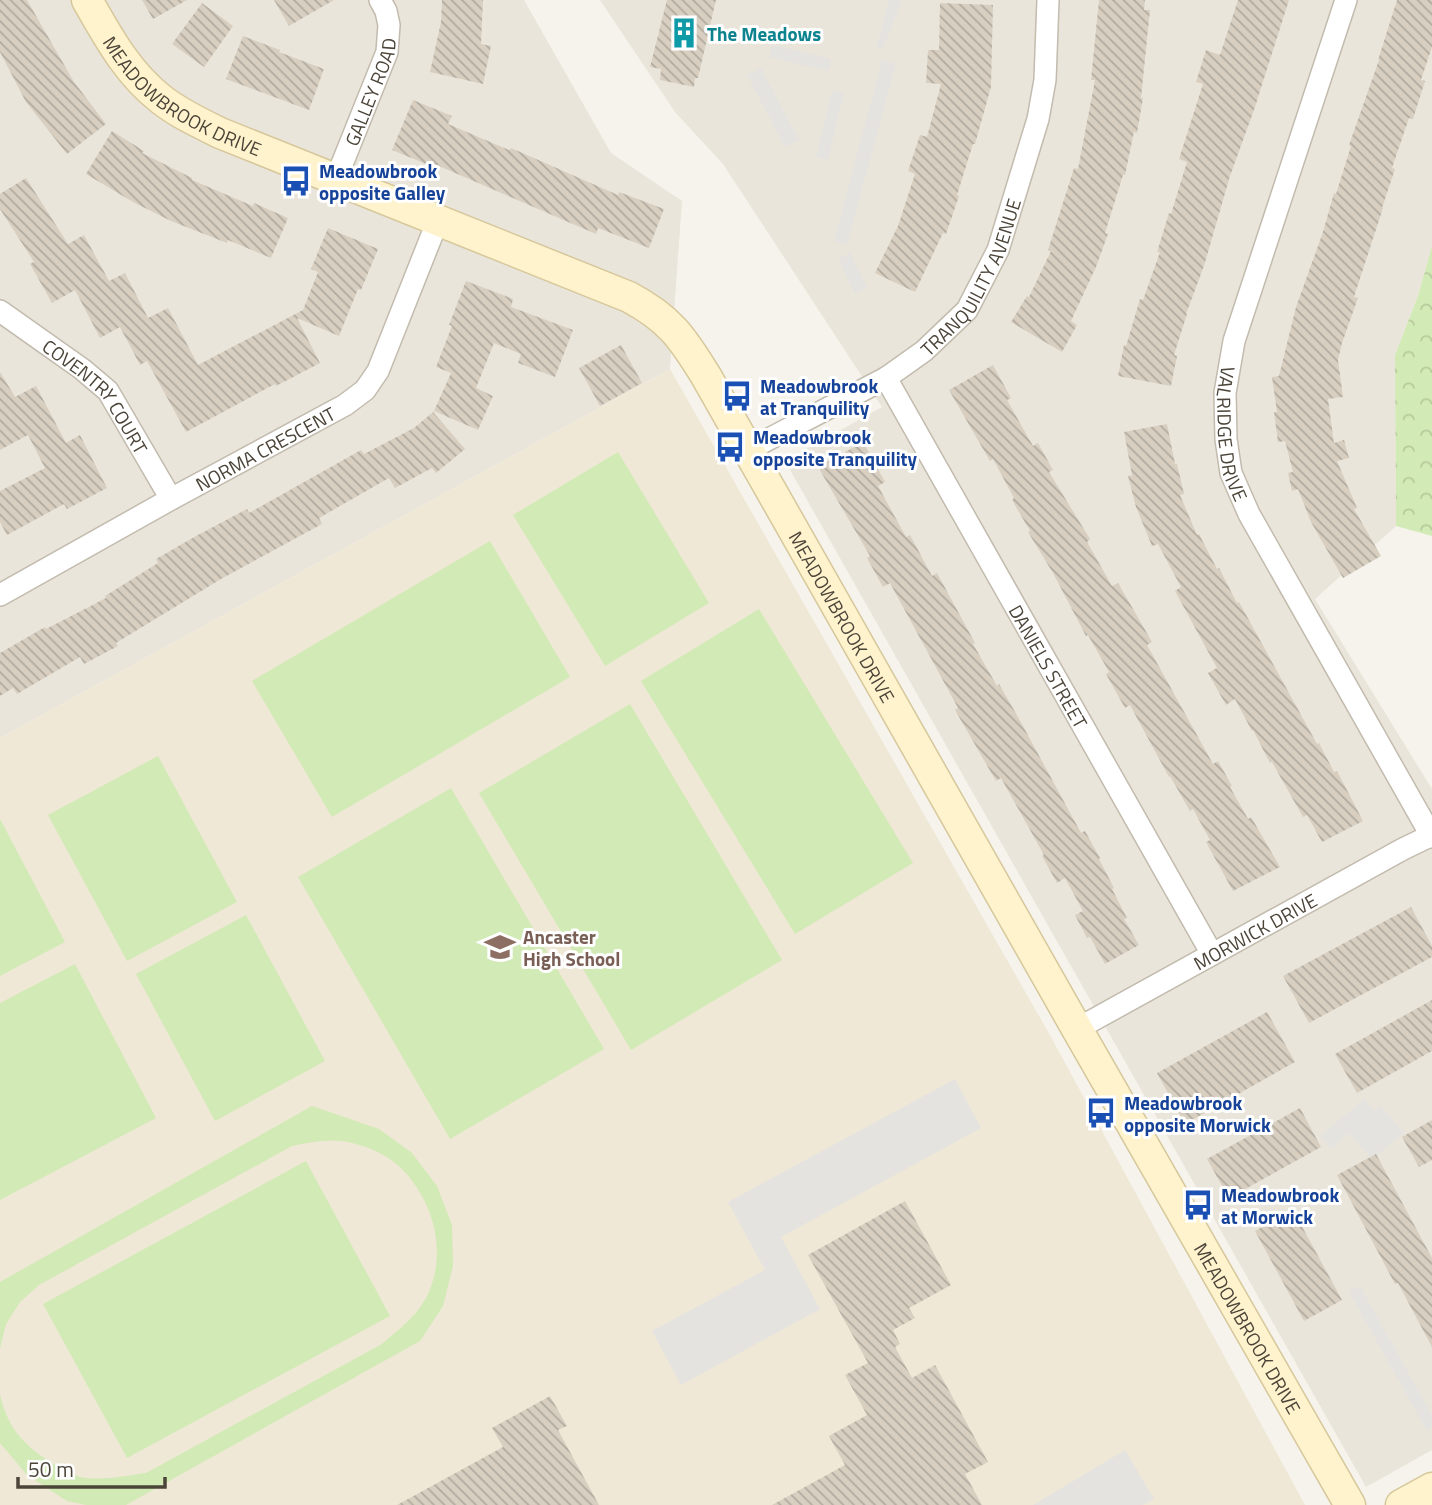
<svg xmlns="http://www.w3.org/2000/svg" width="1432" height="1505" font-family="'Titillium Web',sans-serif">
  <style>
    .residential { fill: #eae5da }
    .education { fill: #efe8d6 }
    .forest { fill: url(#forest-crowns) }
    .pitch { fill: #d2eab5 }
    .parking { fill: #e5e3e0 }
    .building { fill: url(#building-back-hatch) }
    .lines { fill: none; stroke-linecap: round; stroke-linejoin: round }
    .street-casing { stroke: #c2bbae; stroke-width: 24 }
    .secondary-casing { stroke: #d6c79b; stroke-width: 33 }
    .street { stroke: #fff; stroke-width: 21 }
    .secondary { stroke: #fff3cd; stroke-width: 30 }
    .labels { text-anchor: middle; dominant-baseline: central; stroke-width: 6; stroke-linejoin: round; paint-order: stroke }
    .culture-label { font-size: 19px; font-weight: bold; fill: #0d838f; stroke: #fff; text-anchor: start }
    .street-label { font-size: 19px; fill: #4b4439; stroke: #fff }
    .transit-label { font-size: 19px; font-weight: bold; fill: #164399; stroke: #fff; text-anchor: start }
    .education-label { font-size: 19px; font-weight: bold; fill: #785e54; stroke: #fff; text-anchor: start }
  </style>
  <defs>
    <pattern id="forest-crowns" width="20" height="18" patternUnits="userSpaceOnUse" patternTransform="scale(1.75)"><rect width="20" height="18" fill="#d2eab5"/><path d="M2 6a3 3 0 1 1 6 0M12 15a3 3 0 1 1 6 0" fill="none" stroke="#b6ca9c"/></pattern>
    <pattern id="building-back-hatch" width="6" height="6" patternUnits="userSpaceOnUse" patternTransform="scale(1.75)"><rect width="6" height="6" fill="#d8cfc1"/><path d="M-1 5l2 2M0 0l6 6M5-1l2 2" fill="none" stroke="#b1aa9e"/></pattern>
  </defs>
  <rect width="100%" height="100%" fill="#f6f3ec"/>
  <path class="residential" d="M0,0H524L611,153L682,201L670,369L0,738Z
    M600,0H1432V246L1418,296L1395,355L1396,526L1315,599L1432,789V1450L1366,1487L785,461L882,407L723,164L675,112Z"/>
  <path class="education" d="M670,369L1051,1037L1305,1505H0V738Z"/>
  <path class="forest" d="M1432,246V536L1396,526L1395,355L1418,296Z"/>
  <path class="pitch" d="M618,452L709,603L605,666L513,515Z
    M490,541L570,677L332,817L252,681Z
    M759,609L913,863L795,934L641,681Z
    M630,704L782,960L631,1050L479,793Z
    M158,756L237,902L127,961L48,815Z
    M451,788L604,1049L450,1139L298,877Z
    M0,819L65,942L0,976Z
    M246,915L325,1061L215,1121L136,974Z
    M75,964L156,1118L0,1200V1003Z
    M312,1106L379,1129L412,1153L437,1186L452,1225L453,1266L443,1306L420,1341L126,1505H86L67,1501L27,1475L0,1443V1394C7,1430 29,1451 60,1467C66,1470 74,1475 80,1477C102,1481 125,1476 146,1473L382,1344C398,1330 416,1317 426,1298C448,1255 435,1203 402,1169C390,1157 372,1148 356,1144C334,1137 313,1142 292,1146L39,1285L20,1302L6,1324L0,1348V1282Z
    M306,1161L390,1316L127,1458L43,1304Z"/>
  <path class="parking" d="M889,0H901L897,14L882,50L876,48Z
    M772,45L831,59L829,71L769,57Z
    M882,60L896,64L847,245L834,241Z
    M761,68L799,140L785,147L747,75Z
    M832,90L844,93L828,160L816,157Z
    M850,253L867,287L855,294L838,259Z
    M955,1079L981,1128L781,1237L820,1309L681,1385L652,1331L765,1270L728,1202Z
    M1364,1099L1374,1111L1381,1106L1404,1133L1372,1159L1349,1133L1331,1149L1320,1136Z
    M1360,1286L1432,1415V1428L1427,1431L1349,1292Z
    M1125,1450L1154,1499L1143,1505H1033Z"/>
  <path class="building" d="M0,0H27L74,82L106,124L67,154L26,102L0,52Z
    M142,0H187L153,19Z
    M274,0H334L289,26Z
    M442,0H483L481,44L491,46L483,84L430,72L441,22Z
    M667,0H716L698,78H695L694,87L660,80L661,69L650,67Z
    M1099,0H1145L1144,10H1150L1141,98H1143L1137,133L1134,132L1125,175H1123L1105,233L1108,234L1096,267L1071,321L1077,325L1062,352L1011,322L1027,296L1029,297L1051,251L1048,250L1074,168L1078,169L1095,80H1091Z
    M1238,0H1289L1254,110L1230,176L1204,266L1186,314H1187L1174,355L1177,356L1171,386L1118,376L1124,345L1126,346L1140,299L1143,300L1160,252H1157L1169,213L1171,214L1187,162L1179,159L1203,84L1196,82L1206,50L1220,55Z
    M1397,0H1432V47L1421,80L1425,81L1413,119L1409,118L1392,168L1395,169L1382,208H1383L1354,297L1358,298L1342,343L1338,360L1343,397L1328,399L1334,443L1344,440L1349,458L1337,461L1357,508L1354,509L1381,556L1343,578L1311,522L1298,489L1292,491L1288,473L1293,472L1285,441L1278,442L1274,412H1277L1272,377L1279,376L1296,307L1323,232L1334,193L1336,194L1351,146L1349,145L1379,60H1378Z
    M202,3L233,26L204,67L172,44Z
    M940,3L993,5L991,87L975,144H973L957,195L959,196L946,234L943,233L915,292L875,273L898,226L915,174L908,171L920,135L927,137L941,84L926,83L928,50H939Z
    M243,36L280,50L279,52L324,69L309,110L226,79Z
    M413,100L452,116L448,124L509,150L511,148L618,195L619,192L664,209L649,248L598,228L596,234L432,163L431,166L392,150Z
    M112,131L144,151L142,153L192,178V180L253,206L254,203L288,218L271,258L228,240L227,243L171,221L133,202L86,174Z
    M26,178L68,244L84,235L109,281L125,273L148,318L168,308L198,365L303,310L318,272L311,269L328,228L378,249L361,290L358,289L339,336L297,318L320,363L276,386L275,384L186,432L147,361L140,365L120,327L100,338L75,290L52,303L30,264L34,262L0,209V194Z
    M466,281L513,299L511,307L573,330L555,377L518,363L521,354L494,343L476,388L493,396L478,430L434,411L451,373L436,367L452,326L449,325Z
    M621,345L642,383L600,406L579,368Z
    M993,365L1011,398L1007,400L1033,446L1038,443L1053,470L1049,472L1090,539L1087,542L1112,586L1118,583L1152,642L1147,645L1213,764L1218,761L1232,786L1230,787L1248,819L1251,817L1280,867L1233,891L1206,842L1210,840L1193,809L1190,811L1170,776L1169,777L1130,705L1125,708L1106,674L1109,672L1088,635L1086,636L1053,573L1028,532L1030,531L1012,500L1014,498L993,459L990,461L949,390Z
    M0,372L15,397L36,386L66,443L80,435L107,488L67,509L64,504L7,535L0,522V491L45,468L28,435L0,450Z
    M433,412L465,449L436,473L432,468L395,488L389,478L319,518L322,524L221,579L116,643L118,646L84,664L80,657L17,694L13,688L0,696V653L45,627L46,629L106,598L105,596L158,563L156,559L196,536L247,509L249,513L361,450L364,454L414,428Z
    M1167,424L1175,464H1177L1184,494L1180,495L1197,535L1199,534L1217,569L1219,568L1237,603L1239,602L1317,744L1319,743L1334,772L1337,771L1363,821L1322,842L1307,815L1303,817L1272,762L1270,763L1253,730L1252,731L1235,699L1226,705L1208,673L1217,668L1175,591L1181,587L1158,544L1152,546L1136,507L1128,476L1132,475L1124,432Z
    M863,442L885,482L878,486L906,537L910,535L932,576L937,573L975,643L973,644L997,686L999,684L1018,717L1081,833L1085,831L1100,858L1099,859L1114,888L1112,889L1127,918L1124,919L1139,945L1105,964L1090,937L1087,938L1075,915L1083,911L1065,878L1057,883L1042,856L1044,855L1001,778L996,781L955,710L958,708L890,583L883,587L867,558L870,556L818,467Z
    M1411,907L1432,946V957L1309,1023L1283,976Z
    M1432,1000V1051L1357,1093L1335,1054Z
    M1267,1012L1295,1062L1185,1124L1157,1073Z
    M1300,1108L1321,1147L1229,1198L1207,1159Z
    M1432,1120V1160L1419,1167L1402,1137Z
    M1376,1154L1432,1258V1347L1398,1283L1395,1284L1337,1175Z
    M905,1201L951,1285L909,1308L915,1318L893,1330L900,1344L895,1347L912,1378L935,1365L988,1462L965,1474L982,1505H772L845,1465L829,1436L867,1415L845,1375L868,1363L808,1255Z
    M1293,1210L1342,1300L1304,1321L1255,1231Z
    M550,1396L567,1426L558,1430L599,1505H397L503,1447L492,1428Z"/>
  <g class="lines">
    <g class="street-casing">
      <g id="street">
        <path id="s1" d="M1346,0L1234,341L1225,393L1226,439L1231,473L1249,514L1432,837"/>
        <path id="s2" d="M336,179L387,52L389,25L386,11L380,0"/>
        <path id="s3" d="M0,311L82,369L108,391L171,499"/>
        <path id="s4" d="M886,378L1212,954"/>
        <path id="s5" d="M748,450L886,378L924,351L967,310L998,250L1038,119L1045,80L1048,0"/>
        <path id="s6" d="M0,595L171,499L345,405L365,390L378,371L438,220"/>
        <path id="s7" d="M1077,1029L1403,849L1432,835"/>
      </g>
    </g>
    <g class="secondary-casing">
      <g id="secondary">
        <path id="s8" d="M87,0C108,37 128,74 162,100C180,114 200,123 220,133L629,297C670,319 682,337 706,376L1077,1029L1350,1505"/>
        <path d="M1401,1505L1432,1488"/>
      </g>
    </g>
    <use href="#street" class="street"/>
    <use href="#secondary" class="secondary"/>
  </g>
  <defs>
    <g id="building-bare" transform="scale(2.415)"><path d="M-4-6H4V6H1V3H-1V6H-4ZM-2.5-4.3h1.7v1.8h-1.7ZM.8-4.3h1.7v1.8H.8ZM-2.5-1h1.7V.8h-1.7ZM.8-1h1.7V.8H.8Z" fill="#0f9aa8" stroke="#fff" stroke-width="2.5" paint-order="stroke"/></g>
    <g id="bus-bare" transform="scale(2.415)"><path d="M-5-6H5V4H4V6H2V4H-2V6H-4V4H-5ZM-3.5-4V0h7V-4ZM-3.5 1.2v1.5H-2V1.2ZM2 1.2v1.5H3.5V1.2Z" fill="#1a4fb4" stroke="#fff" stroke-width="2.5" paint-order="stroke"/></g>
    <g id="school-bare" transform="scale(2.415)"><path d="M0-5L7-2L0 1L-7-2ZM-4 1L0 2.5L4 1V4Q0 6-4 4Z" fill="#8d6e63" stroke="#fff" stroke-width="2.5" paint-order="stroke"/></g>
  </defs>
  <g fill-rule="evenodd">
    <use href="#building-bare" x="684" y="33"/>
    <use href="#bus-bare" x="296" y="181"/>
    <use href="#bus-bare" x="737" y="396"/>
    <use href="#bus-bare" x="730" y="447"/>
    <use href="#school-bare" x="500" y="947"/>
    <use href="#bus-bare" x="1101" y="1113"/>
    <use href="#bus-bare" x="1198" y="1205"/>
  </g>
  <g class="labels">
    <g class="culture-label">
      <text x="707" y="33">The Meadows</text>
    </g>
    <g class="street-label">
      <text stroke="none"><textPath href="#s2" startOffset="94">GALLEY ROAD</textPath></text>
      <text stroke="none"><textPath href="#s8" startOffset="140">MEADOWBROOK DRIVE</textPath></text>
      <text stroke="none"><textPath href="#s5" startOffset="292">TRANQUILITY AVENUE</textPath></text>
      <text stroke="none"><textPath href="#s3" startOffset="130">COVENTRY COURT</textPath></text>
      <text stroke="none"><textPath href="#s1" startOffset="453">VALRIDGE DRIVE</textPath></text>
      <text stroke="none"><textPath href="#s6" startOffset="303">NORMA CRESCENT</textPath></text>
      <text stroke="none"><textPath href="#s8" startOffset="1022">MEADOWBROOK DRIVE</textPath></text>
      <text stroke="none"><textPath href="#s4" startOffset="331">DANIELS STREET</textPath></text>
      <text stroke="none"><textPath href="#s7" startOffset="203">MORWICK DRIVE</textPath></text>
      <text stroke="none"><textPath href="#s8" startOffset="1841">MEADOWBROOK DRIVE</textPath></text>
    </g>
    <g class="transit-label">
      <text x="319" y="170">Meadowbrook<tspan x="319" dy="22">opposite Galley</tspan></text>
      <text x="760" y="385">Meadowbrook<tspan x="760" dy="22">at Tranquility</tspan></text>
      <text x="753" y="436">Meadowbrook<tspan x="753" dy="22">opposite Tranquility</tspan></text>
      <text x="1124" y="1102">Meadowbrook<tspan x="1124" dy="22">opposite Morwick</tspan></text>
      <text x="1221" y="1194">Meadowbrook<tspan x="1221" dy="22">at Morwick</tspan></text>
    </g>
    <g class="education-label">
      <text x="523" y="936">Ancaster<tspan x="523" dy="22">High School</tspan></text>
    </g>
  </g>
  <path d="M18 1477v10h147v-10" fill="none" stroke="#4b4439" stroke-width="3.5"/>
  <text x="28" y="1477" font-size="21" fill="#4b4439" stroke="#ffffff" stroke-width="5" paint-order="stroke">50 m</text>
</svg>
